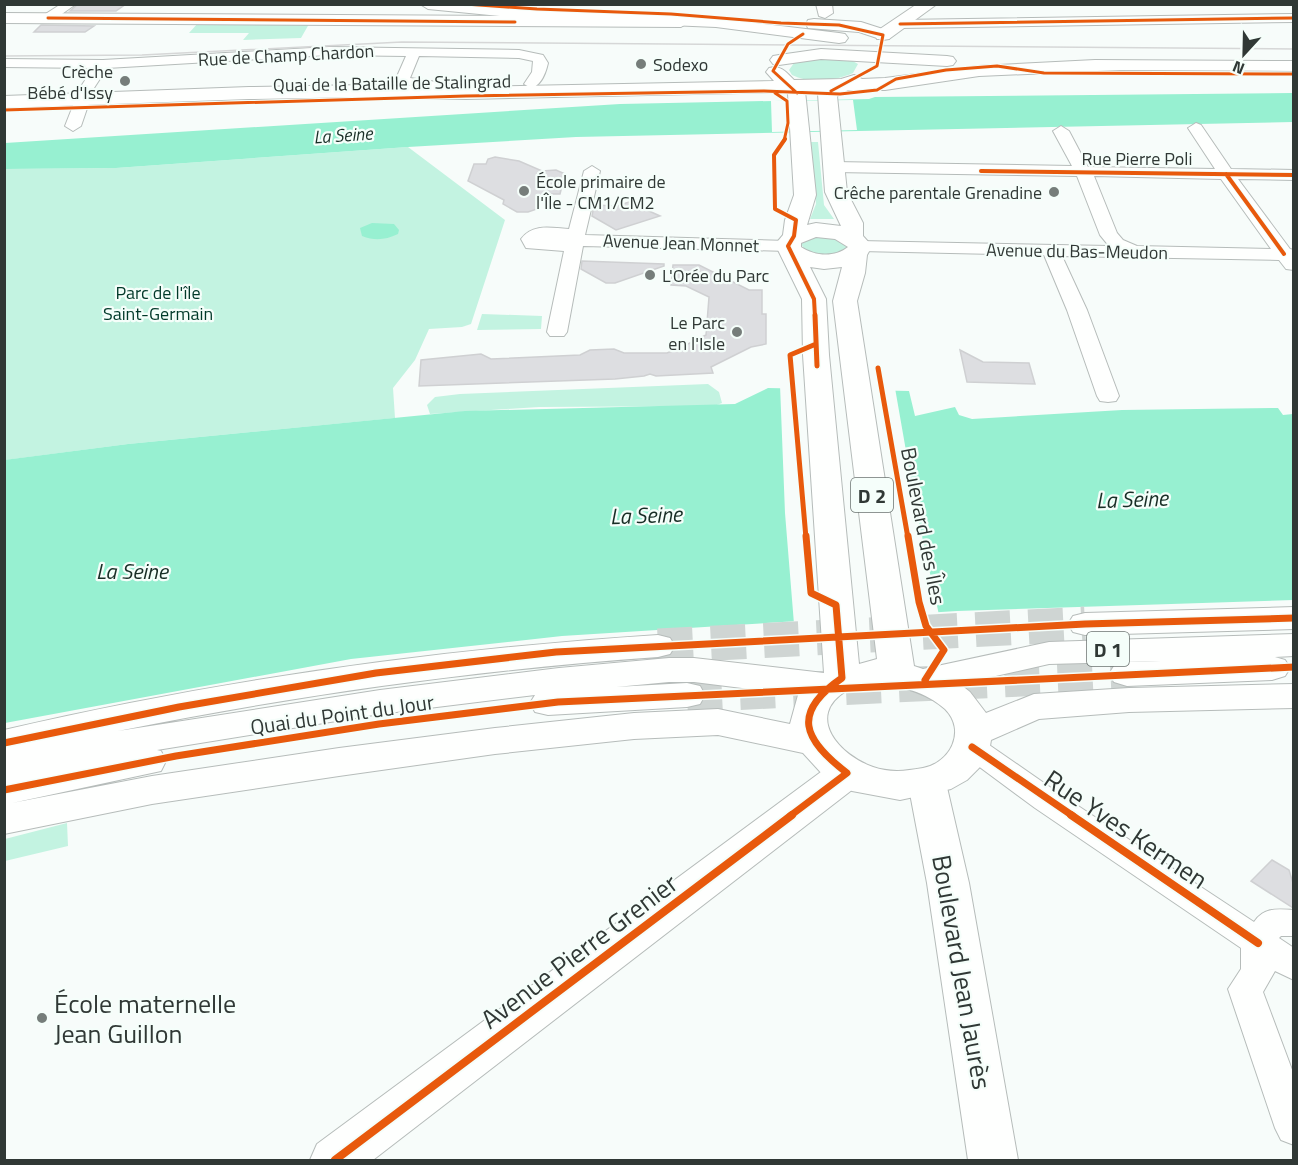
<svg xmlns="http://www.w3.org/2000/svg" width="1298" height="1165" font-family="'Titillium Web',sans-serif">
  <style>
    .green { fill: #c3f3e1 }
    .water { fill: #97f0d1 }
    .pier { fill: #f7fcfa }
    .building { fill: #dddee1; stroke: #cfd0d2; stroke-width: 1.5 }
    .lines { fill: none; stroke-linecap: round; stroke-linejoin: round }
    .primary-tunnel { stroke: #cfd5d3; stroke-width: 35; stroke-dasharray: 35 18; stroke-linecap: butt }
    .minor-casing { stroke: #b6bcba; stroke-width: 2 }
    .tertiary-casing { stroke: #b6bcba; stroke-width: 2 }
    .secondary-casing { stroke: #b6bcba; stroke-width: 2 }
    .primary-casing { stroke: #b6bcba; stroke-width: 2 }
    .minor { fill: #fefffe; fill-rule: evenodd }
    .tertiary { fill: #fefffe; fill-rule: evenodd }
    .secondary { fill: #fefffe; fill-rule: evenodd }
    .primary { fill: #fefffe; fill-rule: evenodd }
    .tram { stroke: #d6d7d7; stroke-width: 1.5 }
    .cycleway-far4-casing { stroke: #f5fefa; stroke-width: 5 }
    .cycleway-far3-casing { stroke: #f5fefa; stroke-width: 6 }
    .cycleway-far2-casing { stroke: #f5fefa; stroke-width: 8 }
    .cycleway-far1-casing { stroke: #f5fefa; stroke-width: 10 }
    .cycleway-casing { stroke: #f5fefa; stroke-width: 12 }
    .cycleway-far4 { stroke: #e8590c; stroke-width: 3 }
    .cycleway-far3 { stroke: #e8590c; stroke-width: 4 }
    .cycleway-far2 { stroke: #e8590c; stroke-width: 5 }
    .cycleway-far1 { stroke: #e8590c; stroke-width: 7 }
    .cycleway { stroke: #e8590c; stroke-width: 8 }
    .poi-dot { fill: #767d7a; stroke: #f5fefa; stroke-width: 2 }
    .labels { text-anchor: middle; dominant-baseline: central; stroke-width: 4.5; stroke-linejoin: round; paint-order: stroke }
    .far-street-label { font-size: 18px; fill: #303835; stroke: #f5fefa }
    .far-poi-label { font-size: 18px; fill: #303835; stroke: #f5fefa; text-anchor: start }
    .far-water-label { font-size: 18px; font-style: italic; fill: #182e26; stroke: #f5fefa }
    .far-park-label { font-size: 18px; fill: #003929; stroke: #f5fefa }
    .shield { fill: #f5fefa; stroke: #6b7370; stroke-width: 1.5 }
    .shield-label { font-size: 20px; font-weight: bold; fill: #303835 }
    .street-label { font-size: 21px; fill: #303835; stroke: #f5fefa }
    .water-label { font-size: 22px; font-style: italic; fill: #182e26; stroke: #f5fefa }
    .near-street-label { font-size: 26px; fill: #303835; stroke: #f5fefa }
    .near-poi-label { font-size: 26px; fill: #303835; stroke: #f5fefa; text-anchor: start }
  </style>
  <rect width="100%" height="100%" fill="#f7fcfa"/>
  <path class="green" d="M198,23L309,24L301,38L243,40L249,33H189Z
    M815,58L849,59L858,64L853,73C835,81 810,84 792,75L789,70L794,63Z
    M811,142H818L824,205L834,219H810L816,204Z
    M408,147L505,220L471,324L462,327L429,329L415,360L393,388L395,418L128,444L5,460V169L116,168Z
    M813,237H835L847,246L846,249C833,258 819,255 805,250L801,244Z
    M482,314L542,316L541,329L477,330Z
    M708,384L719,392L722,403L714,406L539,407L430,414L427,405L435,397L460,394Z
    M67,823L68,846L5,861V839Z"/>
  <path class="water" d="M1293,93V122L576,137L408,147L116,168L5,169V143L620,104L869,99L875,97Z
    M372,223L394,224L399,230L398,234C385,240 375,241 362,236L360,228Z
    M768,388L909,391L915,416L955,407L959,415L972,419L1122,410L1278,408L1283,415L1293,414V600L957,611L562,636L351,659L5,723L4,460L128,444L465,411L735,404Z"/>
  <path class="pier" d="M853,100L857,130L772,132L771,101Z
    M780,385L895,388L916,508L939,615L794,624L785,513Z"/>
  <path class="building" d="M78,4H126L116,11H70Z
    M41,25L94,26L85,32H34Z
    M495,157L519,161L542,171L556,170L565,174L560,194H544L537,209L528,212H517L503,204L504,200L468,181L474,164H486L488,159Z
    M629,202L660,216L616,230L592,216L594,205L617,206Z
    M582,261L664,264V266L615,283H606L581,269Z
    M673,265H699L749,290H762V314H766V344L751,347L711,367L713,373L656,376L650,374L644,376L615,379L419,386L421,360L481,354L491,359L580,355L590,350L614,349L624,353H667L682,347L706,335L709,297L686,286L671,285Z
    M960,350L983,362L1029,363L1035,384L967,382Z
    M1272,860L1289,870L1293,883V908L1251,881Z"/>
  <g class="lines">
    <path class="primary-tunnel" d="M658,646L1085,624
      M687,695L1127,674"/>
    <g class="minor-casing">
      <path id="minor" d="M61,4H76L52,21H44L42,18L44,15Z
        M1294,14V22L900,28L894,24L900,20Z
        M329,47L519,50L543,55L548,63C546,72 541,86 531,88L524,84L532,72L533,61L519,58L419,56L410,78L450,84L452,87L450,90L445,91L397,84L395,81L406,56L329,55L107,68L94,88L81,126L73,131L65,126L80,88L93,68L4,67V59L103,60Z
        M1196,123L1201,125L1231,169L1294,170V180L1238,179L1290,249L1294,250V270L1286,269L1279,260L1062,256L1087,310L1119,396L1116,401L1108,402L1100,401L1097,396L1067,310L1044,255L860,251L854,250L851,246L854,242L860,241L1109,246L1100,235L1077,176L834,172L826,167L834,162L1072,166L1053,131L1061,126L1069,131L1088,167L1215,169L1188,128ZM1094,176L1221,179L1271,249L1137,246L1123,240L1117,233Z
        M592,166L600,171L585,235L788,241L794,242L797,246L794,250L788,251L583,246L567,332L564,336H550L547,332L564,251L526,248L521,239C533,223 551,228 569,229L584,171Z
        M972,737L982,740L1057,792L1254,922C1264,907 1277,909 1294,910V936H1281L1279,938L1294,948V980L1275,971L1263,992L1294,1075V1145L1281,1140L1275,1128L1228,989L1241,969V948L1035,808L962,754L957,747L962,740Z"/>
    </g>
    <g class="tertiary-casing">
      <path id="tertiary" d="M4,13L681,17L689,22L681,27L4,23Z
        M927,769L941,773L946,783L969,883L1018,1160H968L927,883L908,783L913,773Z"/>
    </g>
    <g class="secondary-casing">
      <path id="secondary" d="M816,4H832L833,13L825,18L819,16Z
        M917,4H937L889,39H877L875,35L877,31Z
        M847,759L861,763L866,773L861,783L373,1160H310L317,1144L833,763Z"/>
    </g>
    <g class="primary-casing">
      <path id="primary" d="M420,4H470L529,9L698,16L839,33L845,34L848,38L845,42L839,43L716,27L529,19L428,9Z
        M814,19L861,22L889,31L891,35L889,39L883,40L859,32L808,28L806,24L808,20Z
        M821,49L947,56L953,57L956,61L953,65L947,66L821,59L779,65L773,64L770,60L773,56L779,55Z
        M1095,60L1294,61V71L1120,70L979,76L885,90H848L837,96L847,192L863,223V236L872,246L867,255L865,273L857,301L914,666L923,669L1049,642L1294,634V656L1275,657L1285,660L1290,668L1285,676L1272,680L1127,686L1114,682L1109,674L1114,666L1127,662L1161,661L1049,664L960,684L970,692L986,713L1034,694L1129,688L1294,684V708L1129,712L1039,719L991,740L989,752L980,767L967,780L951,789L900,800L852,791L824,776L803,753L718,735L634,739L495,754L339,776L152,804L4,834V730C219,680 439,649 658,635L670,638L675,646L670,654L658,657C477,670 296,695 118,731L380,690L559,668L669,658H694L824,673L803,355L802,299L778,250V241L783,235L785,220L794,195L788,94L785,92L466,99L364,97L249,99L4,108V96L249,87L364,85L466,87L774,81L766,72L769,68C781,65 786,72 794,80L841,79L854,75L862,79L885,78L979,66ZM805,91H820L818,94L825,192L841,226L816,223L807,225L816,195ZM816,237L835,239L848,247C834,258 815,256 801,247V243ZM810,267L824,269L842,267L833,301L877,659L859,664L829,355L826,299ZM669,682H694L798,695L790,724L718,709L634,713L495,728L339,748L152,776L12,803L161,771L166,761L161,751L157,750L380,714L535,695L530,703L535,712L548,715L687,707L700,704L705,695L700,686L687,683L616,687ZM877,683C901,686 926,692 945,709C967,731 950,763 923,768C906,771 890,773 873,767C841,756 804,717 846,691C854,686 868,685 877,683Z
        M1294,607V629L1085,635L1073,632L1068,624L1073,616L1085,613Z"/>
    </g>
    <use href="#minor" class="minor"/>
    <use href="#tertiary" class="tertiary"/>
    <use href="#secondary" class="secondary"/>
    <use href="#primary" class="primary"/>
    <path class="tram" d="M4,56L142,55L402,42L1294,49"/>
    <g class="cycleway-far4-casing">
      <path id="cycleway-far4" d="M465,4L537,9L671,14L781,23L839,25L883,35L877,66L831,91
        M48,18L515,22
        M900,24L1294,18
        M775,93L787,101L788,123L784,141
        M797,93L773,71L788,44L803,34
        M4,110L466,96L764,91L840,94L877,90L896,79L946,70L997,66L1044,73L1294,74"/>
    </g>
    <g class="cycleway-far3-casing">
      <path id="cycleway-far3" d="M785,139L774,155L775,209L796,220L794,236L788,246L814,299L815,317
        M981,171L1294,175
        M1226,174L1284,254"/>
    </g>
    <g class="cycleway-far2-casing">
      <path id="cycleway-far2" d="M815,315L817,366
        M878,368L908,538
        M806,538L790,355L816,344"/>
    </g>
    <g class="cycleway-far1-casing">
      <path id="cycleway-far1" d="M908,536L919,602L926,626L944,650L925,680
        M4,743L179,707L376,673L556,652L1085,624L1294,618
        M972,747L1073,816
        M4,790L176,756L379,724L558,702L1294,667
        M790,816L847,773C803,739 791,713 842,678L836,605L811,593L806,536"/>
    </g>
    <g class="cycleway-casing">
      <path id="cycleway" d="M1071,815L1258,943
        M335,1160L792,815"/>
    </g>
    <use href="#cycleway-far4" class="cycleway-far4"/>
    <use href="#cycleway-far3" class="cycleway-far3"/>
    <use href="#cycleway-far2" class="cycleway-far2"/>
    <use href="#cycleway-far1" class="cycleway-far1"/>
    <use href="#cycleway" class="cycleway"/>
  </g>
  <g class="poi-dot">
    <circle cx="641" cy="64" r="6"/>
    <circle cx="125" cy="81" r="6"/>
    <circle cx="524" cy="191" r="6"/>
    <circle cx="1054" cy="192" r="6"/>
    <circle cx="650" cy="275" r="6"/>
    <circle cx="737" cy="332" r="6"/>
    <circle cx="42" cy="1018" r="6"/>
  </g>
  <g class="labels">
    <g class="far-street-label">
      <text transform="translate(286 55) rotate(-3)">Rue de Champ Chardon</text>
      <text transform="translate(392 83) rotate(-1)">Quai de la Bataille de Stalingrad</text>
      <text x="1137" y="158">Rue Pierre Poli</text>
      <text transform="translate(681 243) rotate(2)">Avenue Jean Monnet</text>
      <text transform="translate(1077 251) rotate(1)">Avenue du Bas-Meudon</text>
    </g>
    <g class="far-poi-label">
      <text x="653" y="64">Sodexo</text>
      <text x="113" y="71" text-anchor="end">Crèche<tspan x="113" dy="21">Bébé d'Issy</tspan></text>
      <text x="536" y="181">École primaire de<tspan x="536" dy="21">l'Île - CM1/CM2</tspan></text>
      <text x="1042" y="192" text-anchor="end">Crêche parentale Grenadine</text>
      <text x="662" y="275">L'Orée du Parc</text>
      <text x="725" y="322" text-anchor="end">Le Parc<tspan x="725" dy="21">en l'Isle</tspan></text>
    </g>
    <g class="far-water-label">
      <text transform="translate(343 135) rotate(-4)">La Seine</text>
    </g>
    <g class="far-park-label">
      <text x="158" y="292">Parc de l'île<tspan x="158" dy="21">Saint-Germain</tspan></text>
    </g>
    <g class="shield">
      <rect x="851" y="478" width="42" height="34" rx="4.5"/>
      <rect x="1087" y="632" width="42" height="34" rx="4.5"/>
    </g>
    <g class="shield-label">
      <text x="872" y="495">D 2</text>
      <text x="1108" y="649">D 1</text>
    </g>
    <g class="street-label">
      <text transform="translate(924 526) rotate(79)">Boulevard des Îles</text>
      <text transform="translate(342 714) rotate(-8)">Quai du Point du Jour</text>
    </g>
    <g class="water-label">
      <text transform="translate(1132 499) rotate(-2)">La Seine</text>
      <text transform="translate(646 515) rotate(-2)">La Seine</text>
      <text x="132" y="571">La Seine</text>
    </g>
    <g class="near-street-label">
      <text transform="translate(1126 829) rotate(34)">Rue Yves Kermen</text>
      <text transform="translate(579 951) rotate(-37)">Avenue Pierre Grenier</text>
      <text transform="translate(962 972) rotate(80)">Boulevard Jean Jaurès</text>
    </g>
    <g class="near-poi-label">
      <text x="54" y="1003">École maternelle<tspan x="54" dy="30">Jean Guillon</tspan></text>
    </g>
  </g>
  <rect width="1298" height="1165" fill="none" stroke="#303835" stroke-width="12"/>
  <g transform="translate(1244 54) rotate(202)" stroke="#f5fefa" stroke-width="4.5" paint-order="stroke">
  <path d="M0-4.5L10 22L0 15L-10 22Z" fill="#303835"/>
  <text y="-9" font-size="16" font-weight="bold" text-anchor="middle" fill="#303835">N</text>
  </g>
</svg>
